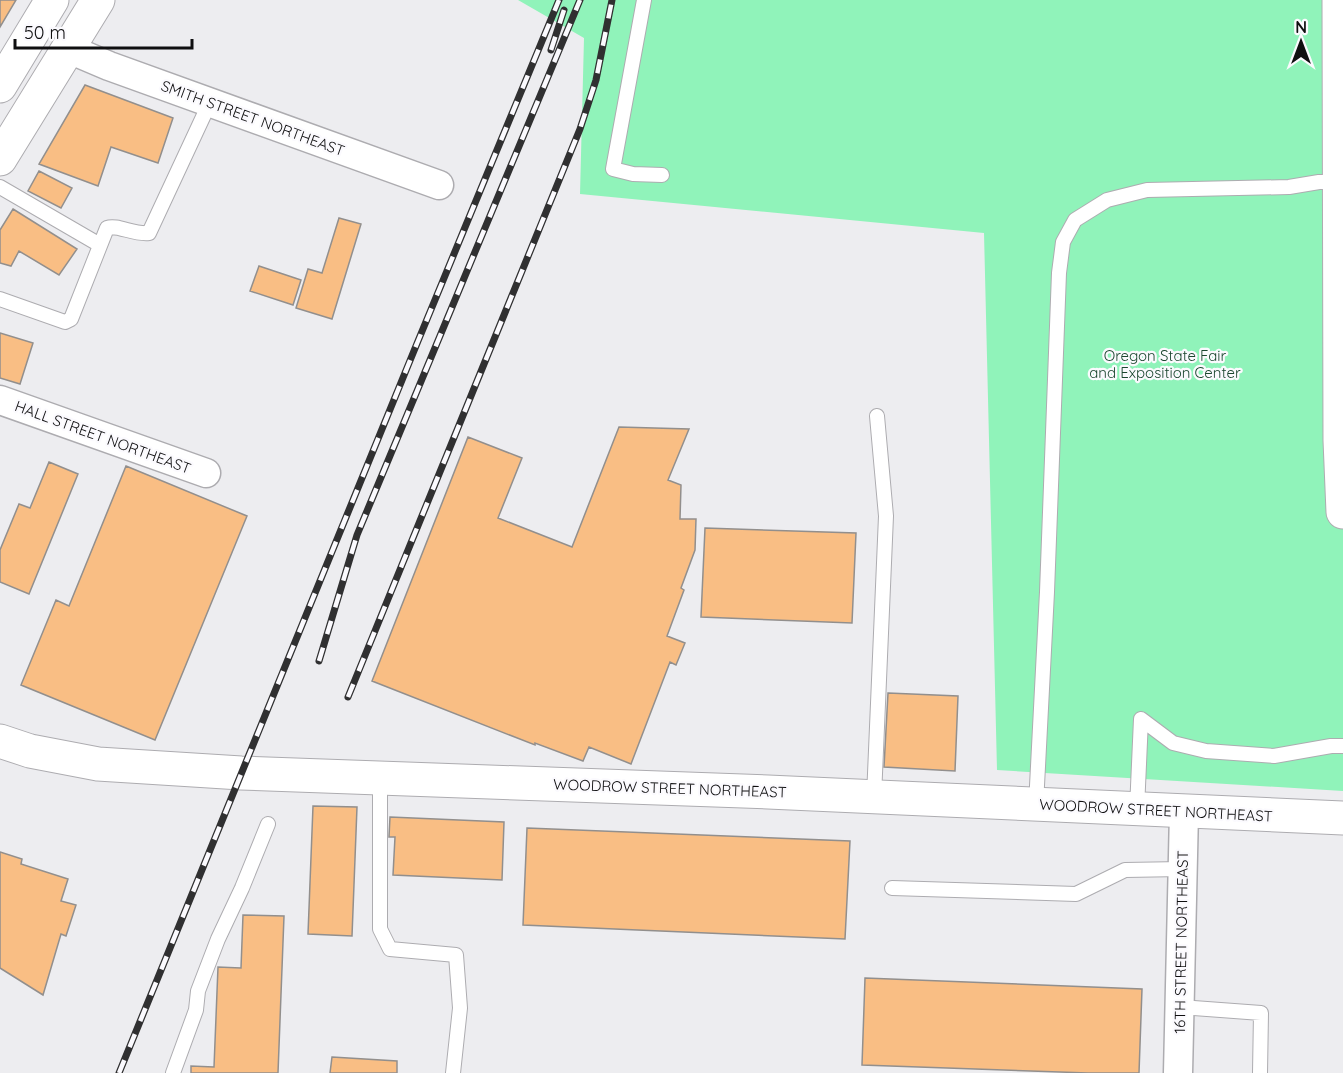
<svg xmlns="http://www.w3.org/2000/svg" width="1343" height="1073" font-family="Quicksand,sans-serif">
  <style>
    .green { fill: #90f3ba }
    .building { fill: #f9be84; stroke: #928f8d; stroke-width: 1.5 }
    .lines { fill: none; stroke-linecap: round; stroke-linejoin: round }
    .lane-casing { stroke: #adacb0; stroke-width: 16 }
    .street-casing { stroke: #adacb0; stroke-width: 31 }
    .secondary-casing { stroke: #adacb0; stroke-width: 35 }
    .primary-casing { stroke: #adacb0; stroke-width: 35 }
    .lane { stroke: #fff; stroke-width: 14 }
    .street { stroke: #fff; stroke-width: 28 }
    .secondary { stroke: #fff; stroke-width: 33 }
    .primary { stroke: #fff; stroke-width: 33 }
    .rail-casing { stroke: #303031; stroke-width: 7 }
    .rail { stroke: #fbfafe; stroke-width: 4.5; stroke-dasharray: 14; stroke-linecap: butt }
    .labels { text-anchor: middle; dominant-baseline: central; stroke-width: 4.5; stroke-linejoin: round; paint-order: stroke }
    .street-label { font-size: 15px; fill: #0f0f10; stroke: #fbfafe }
    .park-label { font-size: 15px; fill: #1b462f; stroke: #fbfafe }
  </style>
  <rect width="100%" height="100%" fill="#ededf0"/>
  <path class="green" d="M518,0H1343V791L997,770L984,233L580,194L584,38Z"/>
  <path class="building" d="M0,0H16L0,27Z
    M85,85L173,118L158,163L111,147L98,186L39,164Z
    M39,171L72,188L61,208L28,191Z
    M13,209L77,249L59,275L19,251L11,266L0,263V230Z
    M339,218L361,224L332,319L296,308L308,269L322,273Z
    M259,266L301,280L293,305L250,291Z
    M0,333L33,343L20,384L0,378Z
    M619,427L689,429L668,480L681,485L680,519H696L695,550L681,588L684,590L667,636L685,643L676,665L670,662L631,764L589,747L583,761L535,743V745L372,681L468,437L522,458L498,518L572,547Z
    M49,462L78,474L29,594L0,582V550L19,504L30,508Z
    M126,466L247,516L155,740L21,685L56,600L69,606Z
    M705,528L856,533L852,623L701,617Z
    M888,693L958,696L955,771L884,767Z
    M313,806L357,807L352,936L308,934Z
    M390,817L504,822L502,880L393,875L395,837H389Z
    M527,828L850,841L845,939L523,925Z
    M0,852L22,859L21,864L68,879L61,901L76,905L66,936L61,934L43,995L0,968Z
    M243,915L284,916L278,1073H191V1066L214,1067L218,967L241,968Z
    M865,978L1142,989L1139,1073H1088L862,1065Z
    M332,1057L397,1061V1073H330Z"/>
  <g class="lines">
    <g class="lane-casing">
      <path id="lane" d="M644,0L613,169L633,174L662,175
        M0,187L100,245
        M0,299L65,322L71,319L107,228C117,224 134,235 149,233L210,102
        M1141,719L1173,743L1206,751L1274,756L1331,746H1343
        M380,777V929L390,949L456,955L460,1008L453,1073
        M874,797L886,516L877,416
        M1036,805L1047,592L1059,273L1063,242L1075,220L1107,200L1147,190L1289,187L1319,182H1340
        M1137,809L1141,719
        M892,888L1076,894L1125,870L1182,869
        M1180,1007L1261,1013L1260,1073
        M173,1073L196,1010L198,991L218,939L242,888L268,824"/>
    </g>
    <g class="street-casing">
      <path id="street" d="M69,49L109,66L439,185
        M0,400L206,473
        M1178,1073L1184,812"/>
    </g>
    <g class="secondary-casing">
      <path id="secondary" d="M1339,0L1340,440L1343,512
        M0,741L30,751L98,764L241,773L768,792L1343,818"/>
    </g>
    <g class="primary-casing">
      <path id="primary" d="M0,86L52,0
        M0,159L98,0"/>
    </g>
    <use href="#lane" class="lane"/>
    <use href="#street" class="street"/>
    <use href="#secondary" class="secondary"/>
    <use href="#primary" class="primary"/>
    <g class="rail-casing">
      <path id="rail" d="M551,50L564,10
        M319,661L357,535L580,0
        M348,697L580,129L596,80L612,0
        M119,1073L418,341L559,0"/>
    </g>
    <use href="#rail" class="rail"/>
  </g>
  <g class="labels">
    <g class="street-label">
      <text transform="translate(253 118) rotate(20)">SMITH STREET NORTHEAST</text>
      <text transform="translate(103 437) rotate(20)">HALL STREET NORTHEAST</text>
      <text transform="translate(670 788) rotate(2)">WOODROW STREET NORTHEAST</text>
      <text transform="translate(1156 810) rotate(3)">WOODROW STREET NORTHEAST</text>
      <text transform="translate(1181 942) rotate(-89)">16TH STREET NORTHEAST</text>
    </g>
    <g class="park-label">
      <text x="1165" y="355">Oregon State Fair<tspan x="1165" dy="17">and Exposition Center</tspan></text>
    </g>
  </g>
  <g transform="translate(1301 42)" stroke="#fbfafe" stroke-width="4.5" paint-order="stroke">
  <path d="M0-4.5L10 22L0 15L-10 22Z" fill="#0f0f10"/>
  <text y="-9" font-size="16" font-weight="bold" text-anchor="middle" fill="#0f0f10">N</text>
  </g>
  <path d="M15 39v9h177v-9" fill="none" stroke="#0f0f10" stroke-width="3"/>
  <text x="24" y="39" font-size="18" fill="#0f0f10" stroke="#fbfafe" stroke-width="4.5" paint-order="stroke">50 m</text>
</svg>
